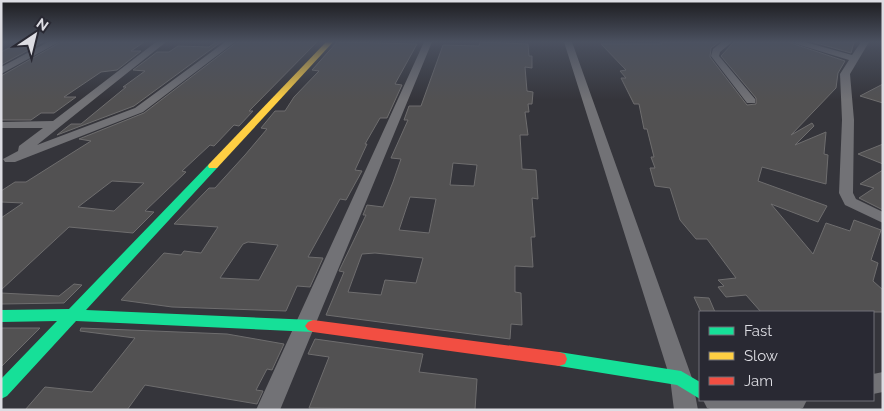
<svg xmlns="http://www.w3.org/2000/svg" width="884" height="411" font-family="Raleway,sans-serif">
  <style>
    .building { fill: #525152; stroke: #6e6d6e; fill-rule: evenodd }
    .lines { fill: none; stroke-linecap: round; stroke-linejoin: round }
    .street { fill: #727276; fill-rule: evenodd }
    .fast { fill: #16e098; fill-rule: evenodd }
    .slow { fill: #ffcf43; fill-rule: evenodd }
    .jam { fill: #f24e42; fill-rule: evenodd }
  </style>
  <rect width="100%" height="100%" fill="#35353b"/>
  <path class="building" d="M21,42H43L1,65V52Z
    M61,42H144L131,51H141L117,70L101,72L64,97H76L54,113H41L31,120H1V76Z
    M216,42H221L134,106L57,135L71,124H81L126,87H123L145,71L133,70L157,52H169L178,46L209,47Z
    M237,42H317L249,111H253L239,126L234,125L214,146L210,145L182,171L186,172L145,211L154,212L133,233L69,227L1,290V218L23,203L1,202V191L15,182H26L91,141L79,139L144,113ZM112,181L144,183L114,211L78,207Z
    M337,42L417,44L395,84L402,85L387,118H380L365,144H367L355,170L362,171L346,200L340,199L308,257L323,258L310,287L297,286L286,311L172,307L121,300L164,253L181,255L184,251L201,253L218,227L174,224L209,188H215L245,155L267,129L261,128L275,111H285L294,97L319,71L312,70ZM248,242L278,245L259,280L220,278L243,244Z
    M480,42L528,44L529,56H532V68L525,67L527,91L533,92L532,104H528L529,112H525L528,135H520L522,169L536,170L538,199L532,198L535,237H531L533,267L515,266V292L521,293L522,325L511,324L510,339L326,315L344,272L339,271L366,215H363L367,205L383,207L393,182L401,159L391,158L408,120H404L409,106H421L443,45L479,46ZM453,163L477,165L474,186L450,185ZM410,197L436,199L429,233L399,230ZM375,253L423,258L416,283L385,280L381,295L348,292L362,254Z
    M660,42H719L711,48L710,57L747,105L756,104V98L721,56L734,42H788L845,61L838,73L836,88L791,135L812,123L814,126L795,145L826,132L824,154L828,155L826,184L762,167L758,181L827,206L818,222L771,204L813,254L826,223L850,231L854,220L881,230L871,260L878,263L873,281L883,290V312H761L746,295L726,297L718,287L724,286L718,280L736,278L707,239H696L680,220L670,188L655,186L650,168H655L651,157H654L647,129H644L639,104H634L621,78H626L620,71L626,70L601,44H662Z
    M813,42H854L851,53Z
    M883,84V103L860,96Z
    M883,144V164L858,154Z
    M883,170V210L859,198L874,188L860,184Z
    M74,284L82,285L64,303L1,304V293L59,296Z
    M694,297L709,298L715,312H701Z
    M1,328H40L1,367Z
    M81,328L227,334L284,344L272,370L267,369L256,390L263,391L257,404L145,385L127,410H25L45,387L92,392L135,338L80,331Z
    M315,339L423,354L419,372L477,379L475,410L309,408L329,357L308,354Z"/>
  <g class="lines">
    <path class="street" d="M48,42H59L1,74V67Z
      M156,42H166L37,145L135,108L225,42H235L143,112L15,162H5L3,159L18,151L19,146L43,128H1V122L53,121Z
      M424,42H432L280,410H256Z
      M564,42H572L692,378L698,410H674L670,378Z
      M722,42H732L720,52L719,56L755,99V103H747L711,56L713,49Z
      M790,42H805L852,55L861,42H869L850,74L854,120L853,193L856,199L883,212V223L845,205L839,193L842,120L840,74L849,60Z
      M883,372V392L873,394V374Z
      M703,400H807L803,408L797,410H713L707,408Z"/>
    <path class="fast" d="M213,163L218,166L217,168L86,310L313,320L318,322L321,326L318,330L313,332L76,321L7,396L1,399V379L57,321L1,322V310L69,309L209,164Z
      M559,352L681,371L700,382V399L677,385L559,366L553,364L551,359L553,354Z"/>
    <path class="slow" d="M326,42H333L217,168H209L208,166L209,164Z"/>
    <path class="jam" d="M313,320L559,352L565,354L567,359L565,364L559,366L313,332L308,330L305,326L308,322Z"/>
  </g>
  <linearGradient id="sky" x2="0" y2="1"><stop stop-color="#1d1d20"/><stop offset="0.42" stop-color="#4b5160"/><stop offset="1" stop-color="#4b5160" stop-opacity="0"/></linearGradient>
  <rect width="884" height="100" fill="url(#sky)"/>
  <rect width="884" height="411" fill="none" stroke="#dddde3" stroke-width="5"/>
  <rect x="699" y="311" width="175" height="90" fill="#292933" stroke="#717179"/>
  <rect x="709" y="327" width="25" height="8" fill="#16e098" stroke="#717179"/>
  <text x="744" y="336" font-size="15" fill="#dddde3">Fast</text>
  <rect x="709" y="352" width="25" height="8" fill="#ffcf43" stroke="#717179"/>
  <text x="744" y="361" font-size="15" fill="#dddde3">Slow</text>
  <rect x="709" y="377" width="25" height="8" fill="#f24e42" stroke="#717179"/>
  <text x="744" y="386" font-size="15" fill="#dddde3">Jam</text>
  <g transform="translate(35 35) rotate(35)" stroke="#292933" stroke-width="4" paint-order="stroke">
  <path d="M0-4L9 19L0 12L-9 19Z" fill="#dddde3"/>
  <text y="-8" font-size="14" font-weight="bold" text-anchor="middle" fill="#dddde3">N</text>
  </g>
</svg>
